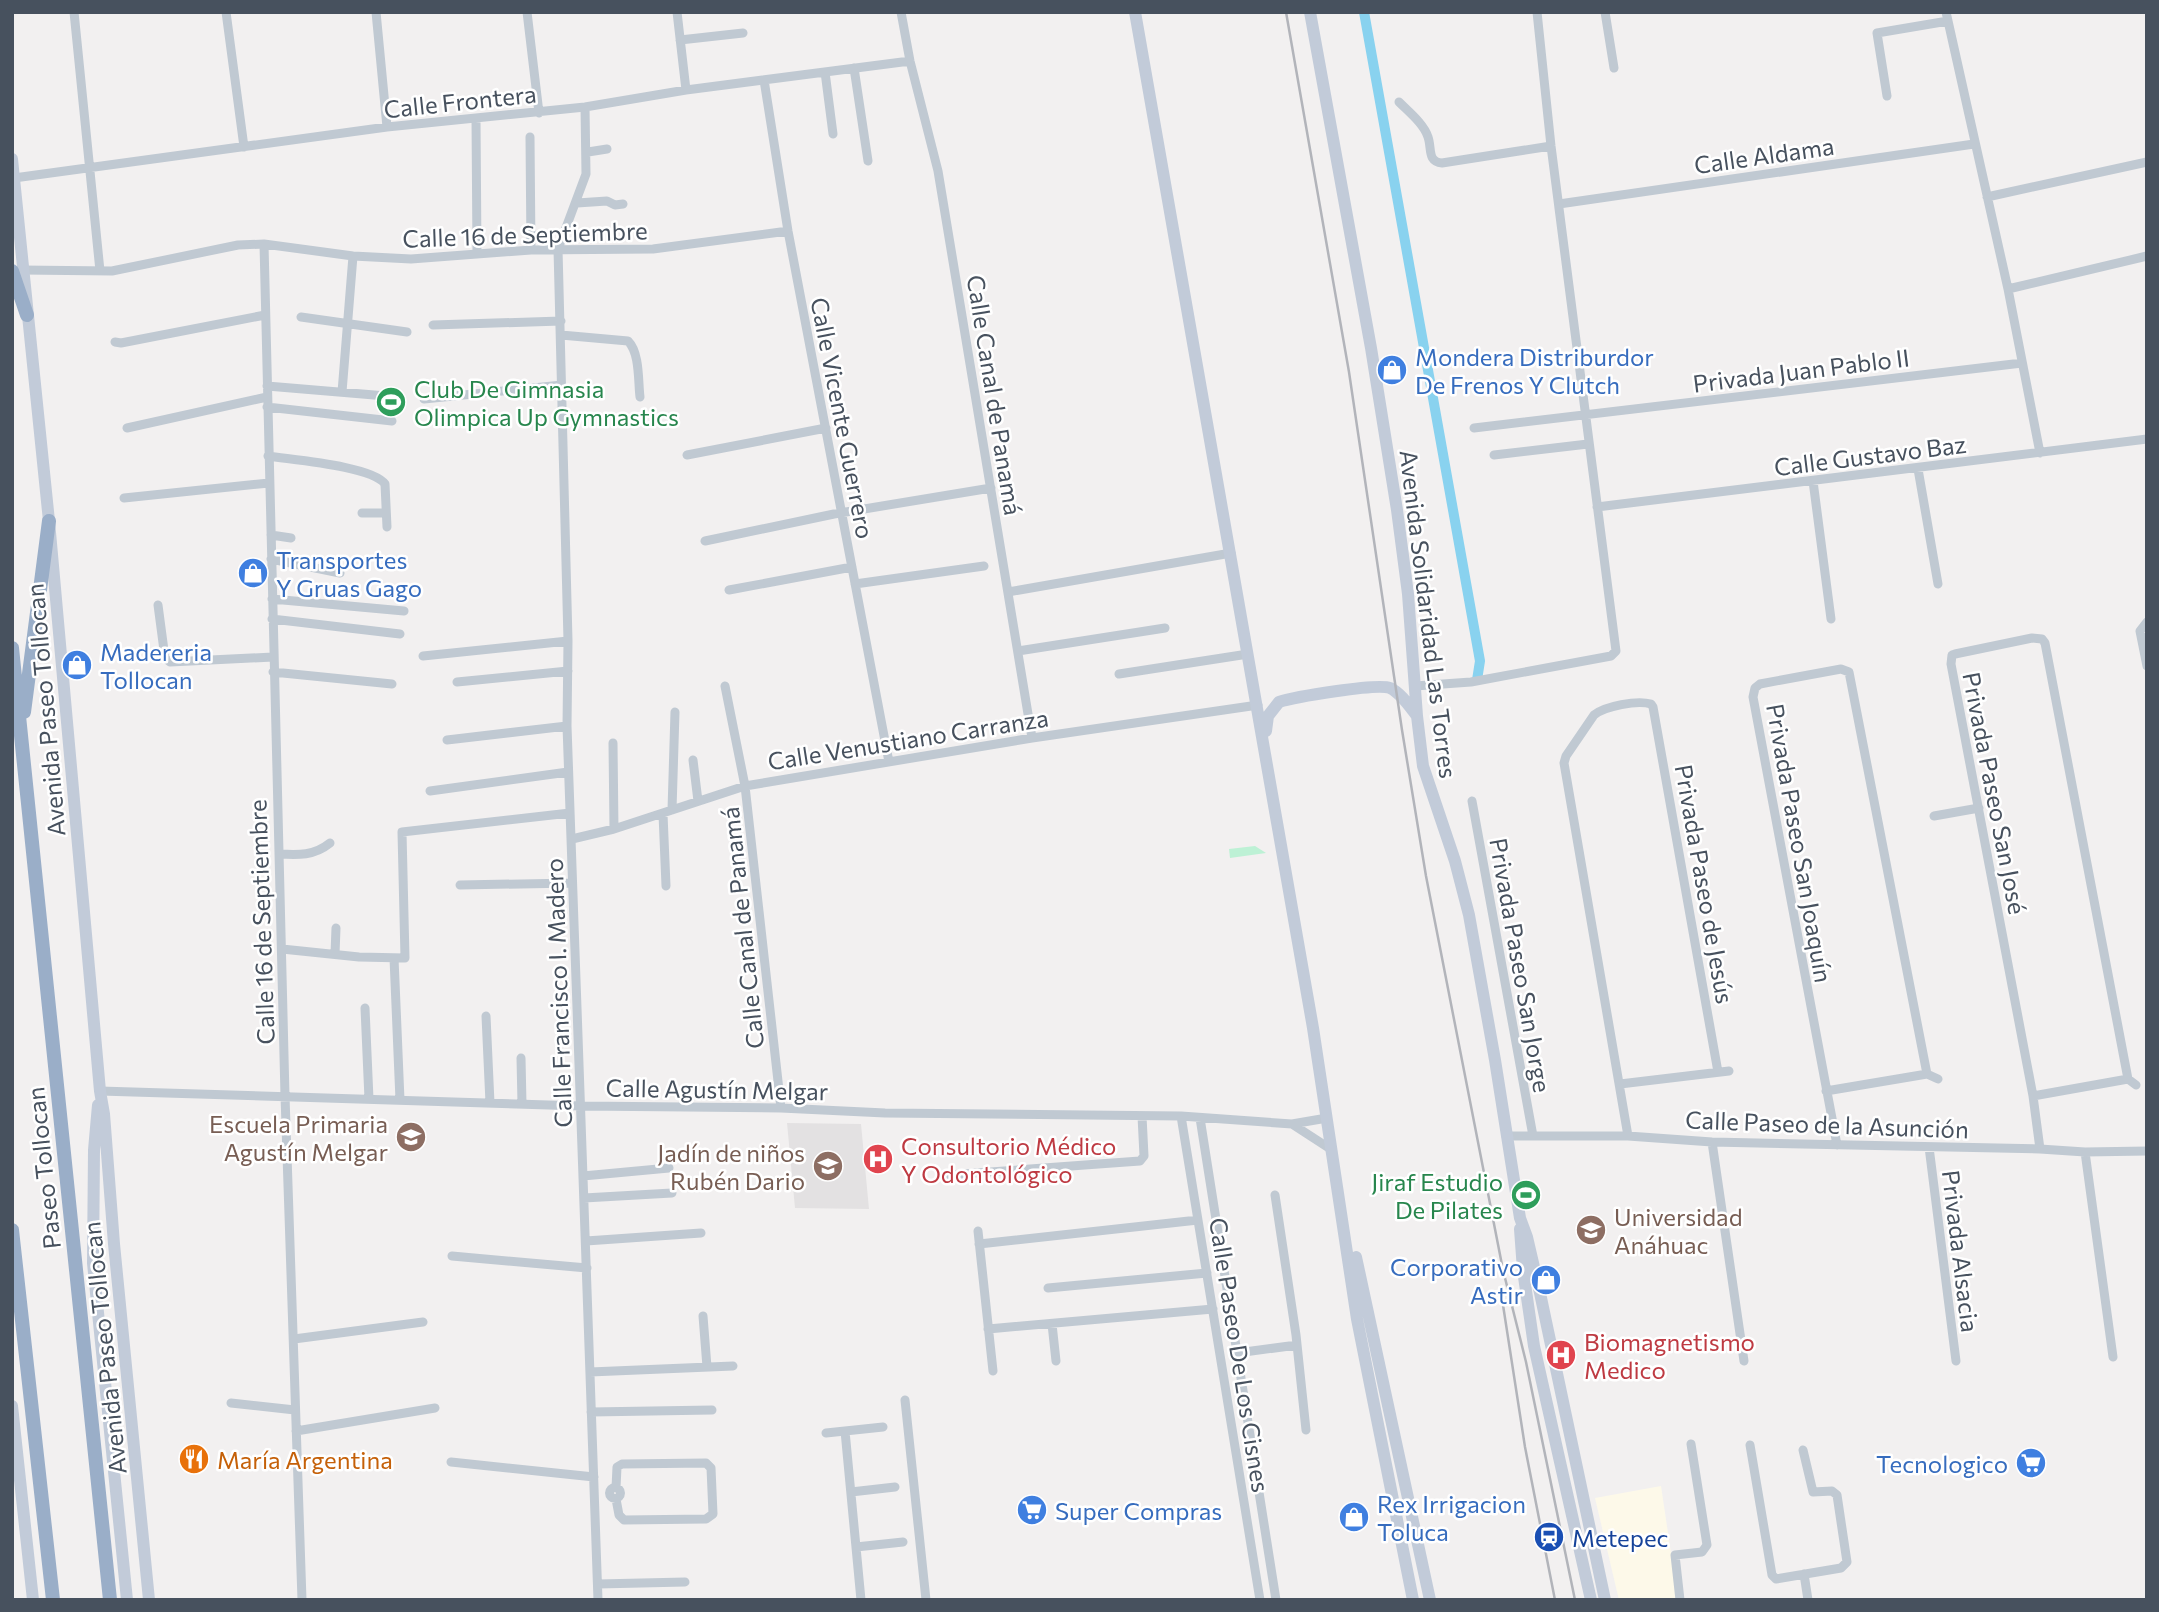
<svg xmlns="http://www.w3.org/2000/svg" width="2159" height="1612" font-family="Commissioner,sans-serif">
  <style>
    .commercial { fill: #fdf9e9 }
    .education { fill: #e3e1e2 }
    .green { fill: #bdf1d5 }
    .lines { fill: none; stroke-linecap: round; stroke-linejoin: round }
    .canal { stroke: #89d2ef; stroke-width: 10 }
    .minor { stroke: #c0c9d2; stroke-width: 9 }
    .secondary { stroke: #c2cbd9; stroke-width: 12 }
    .trunk { stroke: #9aaec8; stroke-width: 14 }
    .rail { stroke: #b2b4ba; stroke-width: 2.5 }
    .labels { text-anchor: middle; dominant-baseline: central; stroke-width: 5; stroke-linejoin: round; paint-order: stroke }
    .street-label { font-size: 24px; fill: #47515e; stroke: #fff }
    .shop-label { font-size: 24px; fill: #366cbe; stroke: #fff; text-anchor: start }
    .leisure-label { font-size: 24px; fill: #27864d; stroke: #fff; text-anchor: start }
    .education-label { font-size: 24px; fill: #785e54; stroke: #fff; text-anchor: end }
    .health-label { font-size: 24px; fill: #be3a42; stroke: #fff; text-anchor: start }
    .food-label { font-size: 24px; fill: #c56008; stroke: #fff; text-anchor: start }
    .transit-label { font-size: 24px; fill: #164399; stroke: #fff; text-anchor: start }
  </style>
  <rect width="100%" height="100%" fill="#f2f0f0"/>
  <path class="commercial" d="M1661,1486L1678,1600H1619L1595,1498Z"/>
  <path class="education" d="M787,1123L861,1124L869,1209L795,1208Z"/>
  <path class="green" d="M1255,846L1266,853L1230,858L1229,849Z"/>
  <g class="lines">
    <path class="canal" d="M1364,12L1480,661L1477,680"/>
    <path class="minor" d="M74,12L100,271
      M226,12L244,147
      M376,12L387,127
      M527,12L539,113
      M677,12L686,90
      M901,12L910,61L938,171L1032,738
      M1605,12L1614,68
      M1946,12L2008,289L2040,453
      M680,40L743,33
      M854,68L868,161
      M825,72L833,134
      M764,80L788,231L889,762
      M1887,96L1877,33L1948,21
      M1399,102C1409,112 1424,124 1428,137C1432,148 1427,162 1442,163L1551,146
      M585,107L586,174L558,249L568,641L567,726L598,1600
      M476,119L477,254
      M530,137L531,250
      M588,152L607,149
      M14,178L387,127L585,107L686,90L910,61
      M1987,197L2147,162
      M577,203L607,201L615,205L623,204
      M1559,204L1974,144
      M264,244L285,1096L302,1600
      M22,270L112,271L238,245L264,244L353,256L411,259L531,250L653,249L788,231
      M2008,289L2147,256
      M301,317L407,332
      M433,325L561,321
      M561,335L628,341C640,353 638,381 640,397
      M115,342L121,343L265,315
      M267,386L398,397
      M342,392L353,256
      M424,399L562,385
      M267,407L392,421
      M127,428L267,397
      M1474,428L2022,363
      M687,455L826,428
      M1494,455L1588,444
      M268,456C293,460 372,466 385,484L387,527
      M1918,469L1938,584
      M1813,481L1831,619
      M124,498L269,483
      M1597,507L2147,439
      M362,513H386
      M271,535L291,538
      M705,541L834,514L991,488
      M271,559L340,573
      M855,584L984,566
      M729,590L852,567
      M1008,592L1231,553
      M272,599L404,611
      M158,605L165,658L170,662L273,657
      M272,619L400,634
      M2147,622L2140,631L2147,666
      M1018,651L1165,628
      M423,656L568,641
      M273,672L392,684
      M1119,674L1248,654
      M457,682L568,671
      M725,686L745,786L781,1108
      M1415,686L1471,682L1611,656L1616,651L1551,146L1537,12
      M447,740L567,726
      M613,743L614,829
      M693,760L698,801
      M430,791L568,772
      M1472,801L1533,1136
      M672,810L675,712
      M663,814L666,886
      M1934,816L1979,808
      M572,839L614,829L745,786L1032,738L1258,705
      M279,854C298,855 314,856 330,843
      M460,885L572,883
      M282,949L359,957L405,958L402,832L570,813
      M335,954L336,928
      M394,958L400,1100
      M365,1008L369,1099
      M486,1016L490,1103
      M521,1058L522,1104
      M1927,1074L1938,1079
      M1620,1084L1729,1071
      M100,1091L581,1106L781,1108L885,1113L1181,1116L1292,1124L1327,1118
      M1826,1091L1927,1074
      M2033,1096L2128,1079
      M1181,1116L1260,1600
      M1200,1118L1276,1600
      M1292,1124L1332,1150
      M1506,1136H1628L1712,1142L2040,1149L2085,1152L2147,1151
      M1628,1136L1564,763L1566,756L1594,715C1605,706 1637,700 1651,704L1653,707L1718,1072
      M1712,1142L1744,1361
      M1837,1145L1753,697L1755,688L1760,684L1841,669L1849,672L1927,1074
      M1929,1147L1956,1361
      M2040,1149L2033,1096L1951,664L1952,655L1955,654L2032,638L2042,639L2045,643L2128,1079L2136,1085
      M2085,1152L2113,1357
      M949,1175L1140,1161L1144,1156L1142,1116
      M583,1176L669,1168
      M1275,1195L1296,1335L1306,1430
      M584,1198L672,1193
      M978,1231L993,1371
      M586,1241L701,1233
      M979,1244L1198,1220
      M452,1256L587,1268
      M1048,1288L1207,1273
      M703,1316L707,1367
      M1052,1324L1056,1361
      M988,1329L1213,1309
      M294,1339L423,1322
      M1237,1353L1297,1345
      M590,1372L733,1366
      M905,1400L926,1600
      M231,1403L295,1410
      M591,1412L712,1410
      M296,1431L435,1408
      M845,1431L861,1600
      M826,1433L883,1427
      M1750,1445L1772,1575L1776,1579L1841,1568L1847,1562L1837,1495L1832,1491L1813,1492L1803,1450
      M451,1462L594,1477
      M609.5 1493a5.5 5.5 0 1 1 11 0a5.5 5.5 0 1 1-11 0Z
      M616,1488L617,1467L622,1464L706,1463L711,1468L713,1514L706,1519L624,1520L619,1515L616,1499
      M851,1492L895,1487
      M856,1547L903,1542
      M1804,1574L1808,1600
      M598,1584L685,1582
      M1680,1600L1675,1555L1702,1552L1707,1545L1691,1444"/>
    <path class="secondary" d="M1135,12L1313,1028L1357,1319L1413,1600
      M1310,12L1371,348L1397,510L1408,594L1417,716L1423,766L1455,861L1469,915L1495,1060L1520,1218L1527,1237L1540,1293L1605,1600
      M12,159L49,521L100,1091L104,1114L114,1244L149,1600
      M1266,731L1268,716L1279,702C1294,697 1377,683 1390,688C1401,693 1410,707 1417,716
      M98,1105L94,1150L93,1263L127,1600
      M1520,1229L1523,1270L1534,1346L1591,1600
      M1356,1257L1430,1600
      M12,1406L33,1600"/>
    <path class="trunk" d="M12,271L27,315
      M12,648L110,1600
      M24,712L49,521
      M12,1230L53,1600"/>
    <path class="rail" d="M1286,12L1349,372L1402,730L1426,876L1503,1270L1526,1362L1575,1600
      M1503,1305L1525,1447L1555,1600"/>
  </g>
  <defs>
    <g id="shop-disc" transform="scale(1.575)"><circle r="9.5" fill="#3f7fe0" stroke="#fff"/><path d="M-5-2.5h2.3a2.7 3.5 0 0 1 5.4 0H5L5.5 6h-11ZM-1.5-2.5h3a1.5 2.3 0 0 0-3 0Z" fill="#fff"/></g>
    <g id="stadium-disc" transform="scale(1.575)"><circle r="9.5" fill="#2e9e5b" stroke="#fff"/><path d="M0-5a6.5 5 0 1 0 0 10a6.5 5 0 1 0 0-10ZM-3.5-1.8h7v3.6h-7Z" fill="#fff"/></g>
    <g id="school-disc" transform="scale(1.575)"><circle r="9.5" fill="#8d6e63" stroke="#fff"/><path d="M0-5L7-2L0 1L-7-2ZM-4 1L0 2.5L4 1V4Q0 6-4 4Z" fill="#fff"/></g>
    <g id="hospital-disc" transform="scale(1.575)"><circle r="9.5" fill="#e0444e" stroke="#fff"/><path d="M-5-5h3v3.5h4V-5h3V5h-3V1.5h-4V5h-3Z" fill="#fff"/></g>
    <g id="university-disc" transform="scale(1.575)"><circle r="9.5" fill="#8d6e63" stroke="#fff"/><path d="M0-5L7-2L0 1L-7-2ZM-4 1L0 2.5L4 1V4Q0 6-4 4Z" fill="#fff"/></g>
    <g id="restaurant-disc" transform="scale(1.575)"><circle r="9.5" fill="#e8710a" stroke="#fff"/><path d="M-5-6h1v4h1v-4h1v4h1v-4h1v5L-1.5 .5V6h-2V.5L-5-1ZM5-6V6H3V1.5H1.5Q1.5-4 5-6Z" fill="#fff"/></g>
    <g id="supermarket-disc" transform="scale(1.575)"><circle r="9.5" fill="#3f7fe0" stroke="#fff"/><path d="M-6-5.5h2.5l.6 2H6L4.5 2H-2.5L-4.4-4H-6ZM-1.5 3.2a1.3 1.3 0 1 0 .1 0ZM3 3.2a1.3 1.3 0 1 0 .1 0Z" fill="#fff"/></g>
    <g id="station-disc" transform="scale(1.575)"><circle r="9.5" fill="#1a4fb4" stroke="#fff"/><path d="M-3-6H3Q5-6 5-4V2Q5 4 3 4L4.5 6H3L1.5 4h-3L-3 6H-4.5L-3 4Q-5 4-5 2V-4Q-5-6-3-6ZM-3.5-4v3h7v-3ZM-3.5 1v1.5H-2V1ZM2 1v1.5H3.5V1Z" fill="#fff"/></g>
  </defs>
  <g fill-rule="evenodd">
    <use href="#shop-disc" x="1392" y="370"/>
    <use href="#stadium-disc" x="391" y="402"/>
    <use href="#shop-disc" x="253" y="573"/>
    <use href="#shop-disc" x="77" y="665"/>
    <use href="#school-disc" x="411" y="1137"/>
    <use href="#hospital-disc" x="878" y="1159"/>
    <use href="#school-disc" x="828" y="1166"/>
    <use href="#stadium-disc" x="1526" y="1195"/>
    <use href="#university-disc" x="1591" y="1230"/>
    <use href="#shop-disc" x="1546" y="1280"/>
    <use href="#hospital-disc" x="1561" y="1355"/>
    <use href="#restaurant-disc" x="194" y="1459"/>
    <use href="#supermarket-disc" x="2031" y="1463"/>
    <use href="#supermarket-disc" x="1032" y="1510"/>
    <use href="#shop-disc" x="1354" y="1517"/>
    <use href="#station-disc" x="1549" y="1537"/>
  </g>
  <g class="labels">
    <g class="street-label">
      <text transform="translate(460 101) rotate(-6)">Calle Frontera</text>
      <text transform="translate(1764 155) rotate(-8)">Calle Aldama</text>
      <text transform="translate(525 234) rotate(-2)">Calle 16 de Septiembre</text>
      <text transform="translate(1801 370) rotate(-7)">Privada Juan Pablo II</text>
      <text transform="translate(995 395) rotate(81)">Calle Canal de Panamá</text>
      <text transform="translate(843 418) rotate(79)">Calle Vicente Guerrero</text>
      <text transform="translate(1870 455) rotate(-7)">Calle Gustavo Baz</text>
      <text transform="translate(1429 614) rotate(83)">Avenida Solidaridad Las Torres</text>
      <text transform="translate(45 710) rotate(-95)">Avenida Paseo Tollocan</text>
      <text transform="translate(908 739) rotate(-9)">Calle Venustiano Carranza</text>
      <text transform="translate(1995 793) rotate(79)">Privada Paseo San José</text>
      <text transform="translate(1800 843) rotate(80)">Privada Paseo San Joaquín</text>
      <text transform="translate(1705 884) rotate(80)">Privada Paseo de Jesús</text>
      <text transform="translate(261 922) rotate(-92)">Calle 16 de Septiembre</text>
      <text transform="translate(742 928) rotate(-96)">Calle Canal de Panamá</text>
      <text transform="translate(1521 965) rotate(80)">Privada Paseo San Jorge</text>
      <text transform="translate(558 993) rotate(-92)">Calle Francisco I. Madero</text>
      <text transform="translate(717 1089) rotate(1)">Calle Agustín Melgar</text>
      <text transform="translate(1827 1124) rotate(2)">Calle Paseo de la Asunción</text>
      <text transform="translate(43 1168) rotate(-96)">Paseo Tollocan</text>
      <text transform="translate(1961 1251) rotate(83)">Privada Alsacia</text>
      <text transform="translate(104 1348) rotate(-96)">Avenida Paseo Tollocan</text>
      <text transform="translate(1240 1355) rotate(81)">Calle Paseo De Los Cisnes</text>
    </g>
    <g class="shop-label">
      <text x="1415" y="356">Mondera Distriburdor<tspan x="1415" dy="28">De Frenos Y Clutch</tspan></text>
      <text x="276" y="559">Transportes<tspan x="276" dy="28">Y Gruas Gago</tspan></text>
      <text x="100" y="651">Madereria<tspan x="100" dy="28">Tollocan</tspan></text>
      <text x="1523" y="1266" text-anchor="end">Corporativo<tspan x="1523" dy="28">Astir</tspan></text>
      <text x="2008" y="1463" text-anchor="end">Tecnologico</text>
      <text x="1377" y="1503">Rex Irrigacion<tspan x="1377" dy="28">Toluca</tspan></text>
      <text x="1055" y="1510">Super Compras</text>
    </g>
    <g class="leisure-label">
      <text x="414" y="388">Club De Gimnasia<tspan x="414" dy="28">Olimpica Up Gymnastics</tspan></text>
      <text x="1503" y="1181" text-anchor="end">Jiraf Estudio<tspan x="1503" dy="28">De Pilates</tspan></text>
    </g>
    <g class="education-label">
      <text x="388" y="1123">Escuela Primaria<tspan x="388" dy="28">Agustín Melgar</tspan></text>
      <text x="805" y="1152">Jadín de niños<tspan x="805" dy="28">Rubén Dario</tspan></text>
      <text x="1614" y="1216" text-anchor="start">Universidad<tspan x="1614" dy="28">Anáhuac</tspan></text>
    </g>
    <g class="health-label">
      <text x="901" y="1145">Consultorio Médico<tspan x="901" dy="28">Y Odontológico</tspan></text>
      <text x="1584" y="1341">Biomagnetismo<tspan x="1584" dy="28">Medico</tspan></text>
    </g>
    <g class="food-label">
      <text x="217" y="1459">María Argentina</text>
    </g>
    <g class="transit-label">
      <text x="1572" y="1537">Metepec</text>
    </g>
  </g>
  <rect width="2159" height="1612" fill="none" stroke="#47515e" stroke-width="28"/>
</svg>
